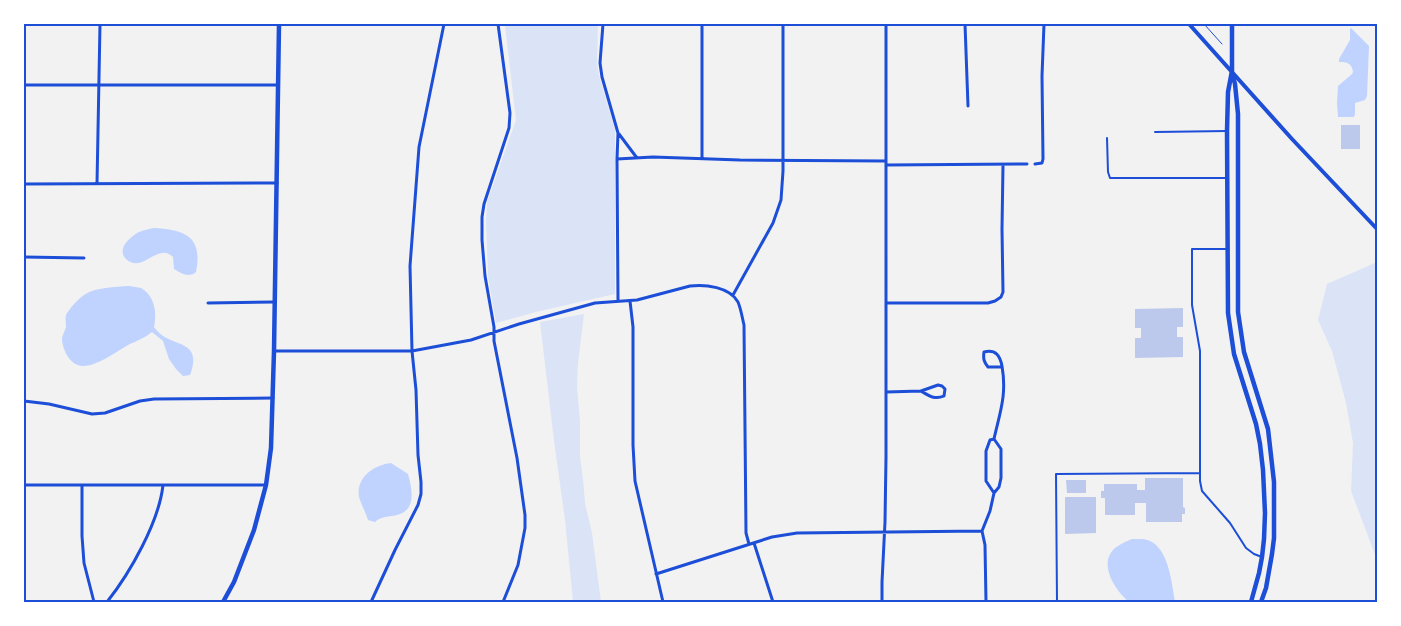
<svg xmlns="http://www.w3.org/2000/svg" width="1401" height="626" font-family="Poppins,sans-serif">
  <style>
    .green { fill: #dbe4f7 }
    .water { fill: #bfd3fe }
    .building { fill: #bdc9ec }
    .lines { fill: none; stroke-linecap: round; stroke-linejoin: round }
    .path { stroke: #1d4ed8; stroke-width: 1 }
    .service { stroke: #1d4ed8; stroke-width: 2 }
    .minor { stroke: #1d4ed8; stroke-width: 3 }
    .tertiary { stroke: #1d4ed8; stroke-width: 4 }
    .secondary { stroke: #1d4ed8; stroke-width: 4.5 }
    .neatline { fill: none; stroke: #1d4ed8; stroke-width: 2 }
  </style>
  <rect width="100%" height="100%" fill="#f2f2f2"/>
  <path class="green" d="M506,24H598L597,63L599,76L615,130V294L536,312L496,323L488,276L486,221L487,202L516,120L505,26Z
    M1377,262V560L1351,491L1353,443L1346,403L1332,351L1318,320L1327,284Z
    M584,314L578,363L577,387L580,420V457L583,479L585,503L592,533L601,602H573L565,520L554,441L540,322Z"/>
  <path class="water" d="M1351,28L1369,46L1367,96L1365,100L1355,103V114L1354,117H1338L1337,103L1338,86L1352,74L1353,72C1352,63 1347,62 1339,62V59L1350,40V29Z
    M154,228C185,230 203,236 196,272C189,278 182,274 174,269L173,257C173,256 167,253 166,253C152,251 140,272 126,259C116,249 130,237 139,232C143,230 149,229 154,228Z
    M129,286C133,287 138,287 141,288C155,296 157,313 154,327C169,350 204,336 190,375L183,376L176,369L169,359L163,341L152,332C145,338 136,341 128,345C116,352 97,366 83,366C70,366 62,349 62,338C63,334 65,330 66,327C66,323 65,319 66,315C69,309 78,299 84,295C96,287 115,287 129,286Z
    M391,463L408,474C412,489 417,510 397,515C389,517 381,516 375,522L368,520C366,513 361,504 359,497C356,477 374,465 391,463Z
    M1132,539C1139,539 1146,538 1152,542C1169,552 1172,584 1175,602H1129C1116,591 1097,564 1115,548C1120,544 1127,541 1132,539Z"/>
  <path class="building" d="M1341,125H1360V149H1341Z
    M1183,308V327H1177V337H1183V357L1135,358V338H1141V328H1135V309Z
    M1145,478H1183V507L1185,508V514H1182V522H1146V503H1135V515H1105V498H1101V491H1104V484H1137V490H1145Z
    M1066,480H1086V493H1067Z
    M1065,497H1096V533L1065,534Z"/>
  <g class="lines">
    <path class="path" d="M1204,24L1222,44"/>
    <path class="service" d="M1155,132L1227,131
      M1107,138L1108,172L1110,178H1227
      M1226,249H1192V305L1200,351V481L1202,491L1230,523L1246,548L1254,554L1262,557
      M1057,602L1056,474L1200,473"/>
    <path class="minor" d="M498,24L510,113L509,128L484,204L482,217V240L485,276L494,327V341L517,458L525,515V528L518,565L503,602
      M603,24L600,63L602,77L618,133L617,159L618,301
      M965,24L968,106
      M24,85H278
      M619,134L637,158
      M702,158V24
      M617,159L653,157L740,160L886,161
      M1035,164L1042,163L1043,159L1042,76L1044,24
      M886,165L1027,164
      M24,184L277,183
      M97,184L100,24
      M24,257L84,258
      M733,295L773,223L781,200L783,171V24
      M630,301L633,327V445L635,481L663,602
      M208,303L274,302
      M886,303H988L995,301L1001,297L1003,292L1002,229L1003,165
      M274,351H412L471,340L519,324L595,303L637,300L690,286C705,284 730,287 738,302C741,309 742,317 744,325L746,533L749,544
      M938,385L942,386L945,389L944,396C935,400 929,396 921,391Z
      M886,392L921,391
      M24,401L49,404L92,414L105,413L140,401L154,399L273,398
      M24,485H266
      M82,485V536L84,563L94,602
      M994,493L986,481V451L990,440L994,439C1000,412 1007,395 1002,366C1000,356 996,349 984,352C983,359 984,362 988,367H1002
      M754,543L773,602
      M656,574L772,537L797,533L982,531
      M107,602C130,573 159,522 163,485
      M371,602L395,550L418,505L421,494V482L418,455L416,390L412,351L410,266L419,147L444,24
      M882,602V582L885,522L886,457V24
      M986,602L985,545L982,531L990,511L994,493L999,487L1001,478V449L994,439"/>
    <path class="tertiary" d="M1189,24L1292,139L1377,229"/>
    <path class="secondary" d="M1232,24V71L1228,92L1227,131L1228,313L1234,354L1256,424L1260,444L1263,470L1265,513L1264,539L1262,557L1259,573L1251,602
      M1232,72L1235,84L1238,114V312L1244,352L1268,429L1274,482V538L1272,554L1266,588L1261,602
      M223,602L234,582L254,530L266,485L271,448L274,351L279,24"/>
  </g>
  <rect width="1401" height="626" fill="none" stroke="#ffffff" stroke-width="50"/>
  <rect x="25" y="25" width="1351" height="576" class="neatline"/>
</svg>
